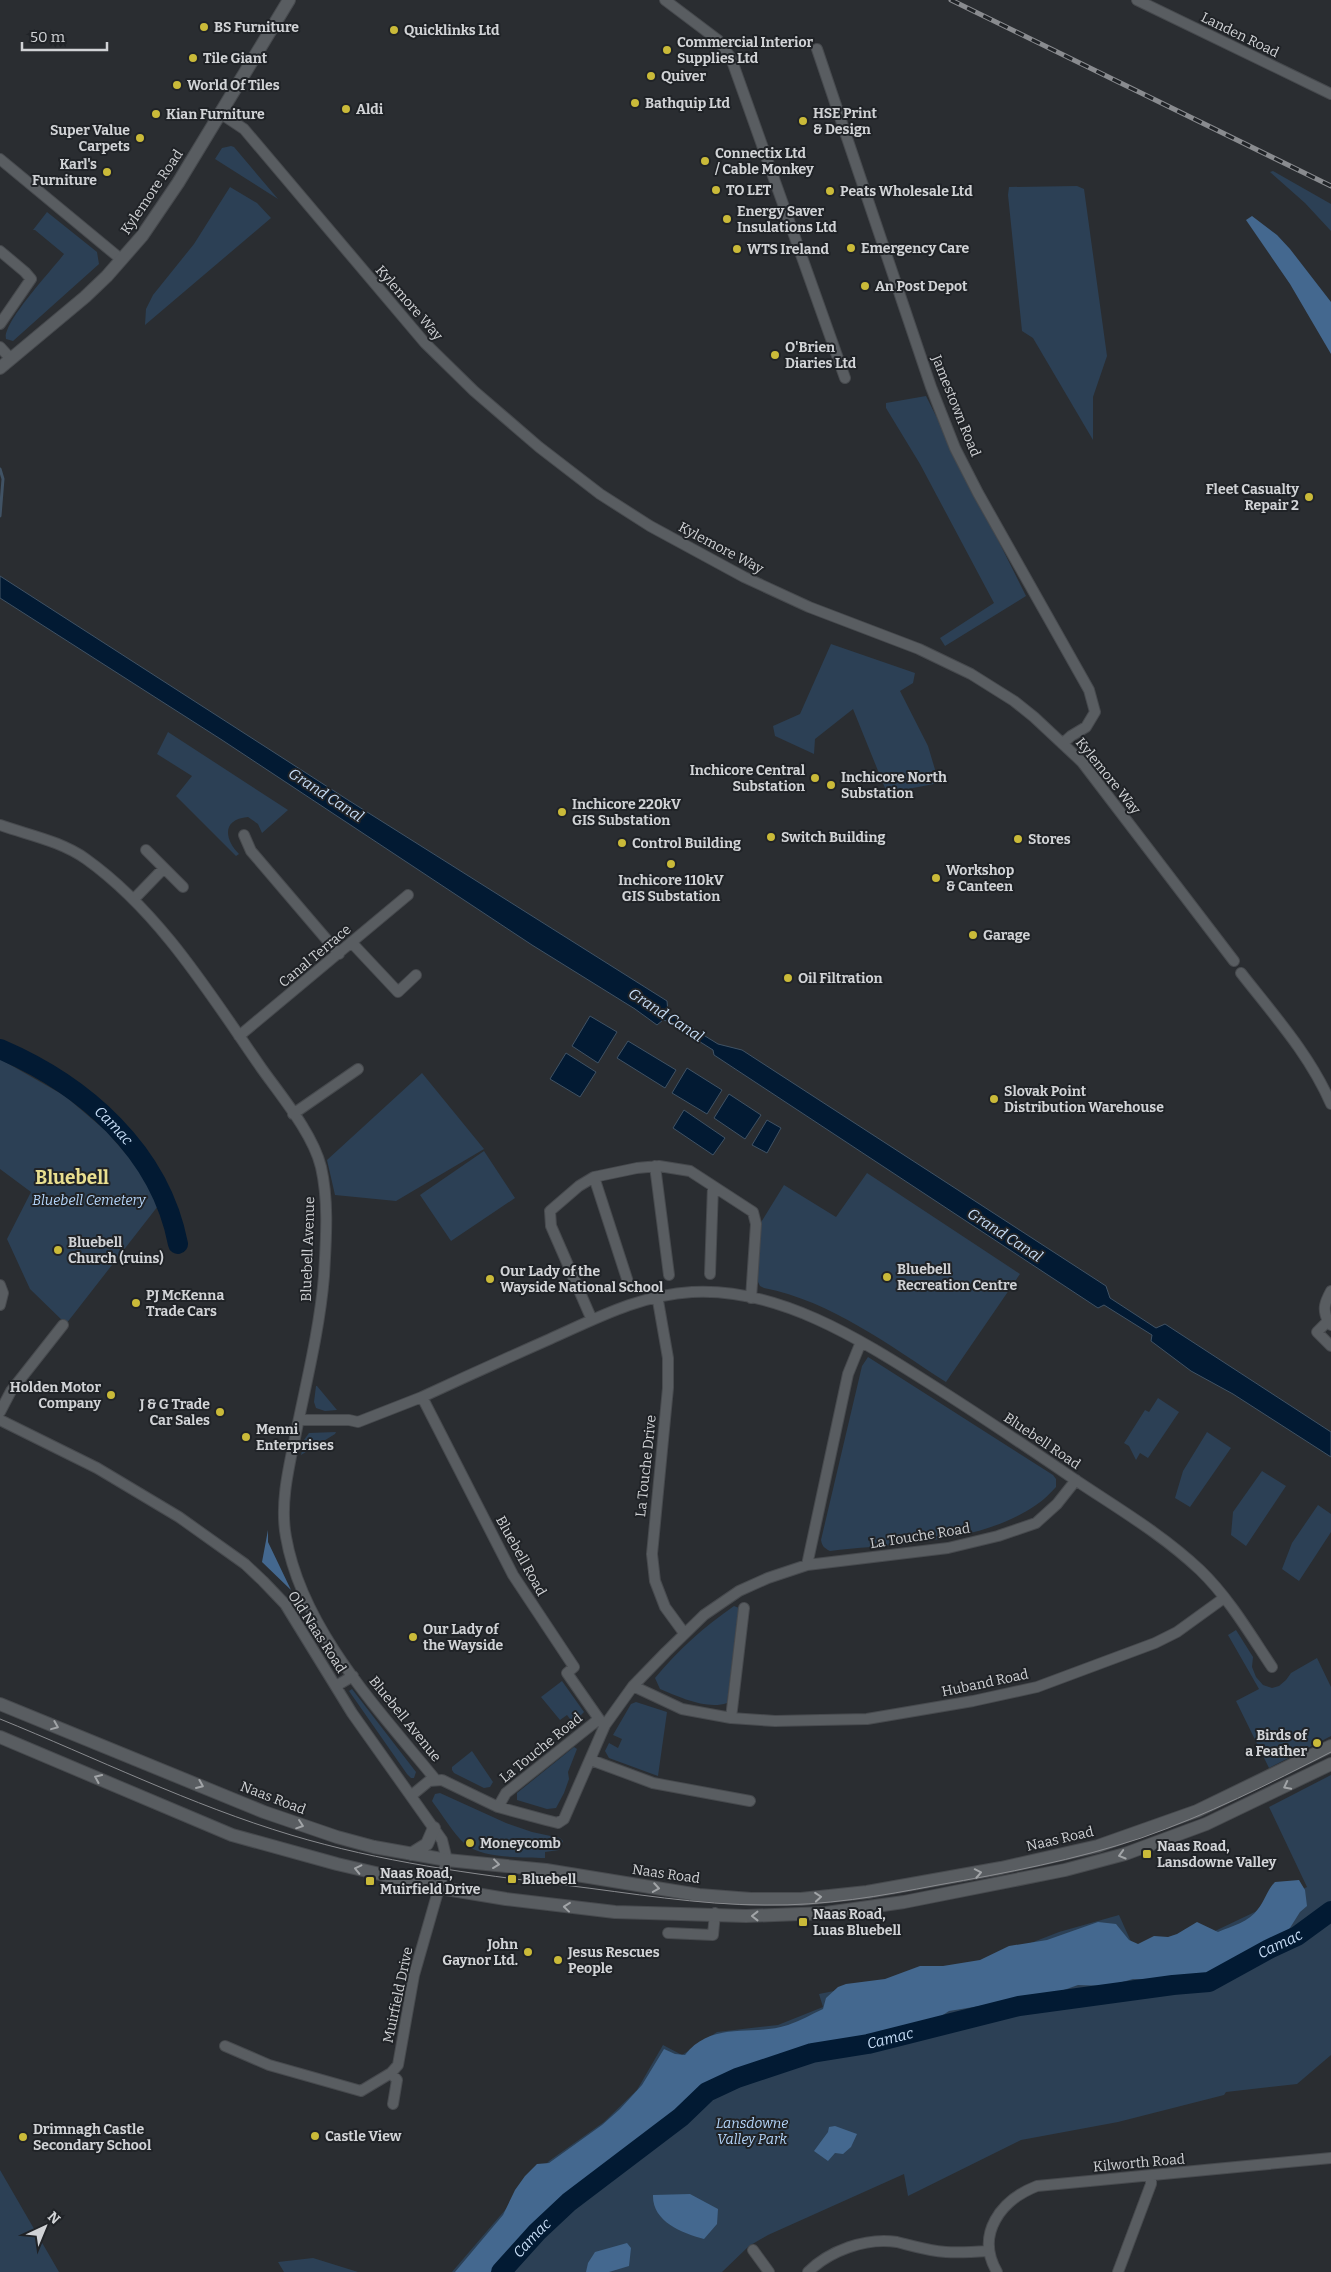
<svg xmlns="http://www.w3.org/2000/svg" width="1331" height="2272" font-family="Bitter,serif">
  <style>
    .green { fill: #2c4055 }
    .forest { fill: #44688f }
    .water { fill: #021a33; stroke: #405264 }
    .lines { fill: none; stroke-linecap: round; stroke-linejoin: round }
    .stream { stroke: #405264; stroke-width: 3 }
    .river { stroke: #021a33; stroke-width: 20 }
    .street-casing { stroke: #474a4e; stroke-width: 12 }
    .secondary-casing { stroke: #474a4e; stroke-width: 14 }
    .street { stroke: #595d61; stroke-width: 10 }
    .secondary { stroke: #595d61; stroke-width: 12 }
    .tram { stroke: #898b8f; stroke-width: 1 }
    .rail-casing { stroke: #898b8f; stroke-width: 5 }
    .rail { stroke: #202327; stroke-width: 3; stroke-dasharray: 9; stroke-linecap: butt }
    .oneway { stroke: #a1a4a7 }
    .poi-dot { fill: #caba39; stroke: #202327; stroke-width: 2 }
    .labels { text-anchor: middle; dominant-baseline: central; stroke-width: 4; stroke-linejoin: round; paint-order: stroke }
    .poi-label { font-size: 14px; font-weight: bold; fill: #d1d3d6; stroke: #202327; text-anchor: start }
    .street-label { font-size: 14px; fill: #d1d3d6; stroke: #202327 }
    .park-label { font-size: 14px; font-style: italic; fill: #b4d5fa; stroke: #202327 }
    .water-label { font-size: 15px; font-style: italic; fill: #c7ddf6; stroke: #202327 }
    .district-label { font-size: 19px; font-weight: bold; fill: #e9df90; stroke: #202327 }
  </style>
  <rect width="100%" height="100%" fill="#2a2d31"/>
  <path class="green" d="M231,146L234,147L278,199L215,159L222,148Z
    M1273,171L1331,204V231L1305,203L1270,172Z
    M1077,186L1084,189L1107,356L1093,397V440L1033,338L1022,331L1008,195L1009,187Z
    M230,187L257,203L271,218L145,325L146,309L153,295L194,244Z
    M47,212L97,252L99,264L13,341L6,339C2,323 52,270 64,254L35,230H33Z
    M926,396L1026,596L945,646L940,638L994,603L920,464L886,408V403Z
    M831,644L915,673L913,683L900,691L928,746L939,783L887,793L853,709L815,739L814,754L775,736L773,726L800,714Z
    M168,732L288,810L262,833L258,824L248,817C222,819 224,839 239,854L236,856L176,796L192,776L157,754Z
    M0,1059L65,1096L106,1131L139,1169L158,1206L66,1324L30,1289L7,1239L31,1192L0,1169Z
    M422,1073L484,1149L396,1201L335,1195L327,1160Z
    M484,1151L515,1198L451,1241L420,1195Z
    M867,1173L1020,1274L946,1382C890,1346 831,1301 764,1288L760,1286L757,1280L760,1224L784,1185L836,1217Z
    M868,1357L1053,1475L1056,1479V1487C1050,1493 1044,1500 1036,1505C980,1544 896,1543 830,1551C824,1548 822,1546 821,1540L862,1366Z
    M316,1386H317L337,1410L325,1411L316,1408L314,1402Z
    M1158,1398L1179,1412L1148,1458L1140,1453L1136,1460L1129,1446L1124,1443L1145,1410L1149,1412Z
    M336,1432L335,1434L301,1455L304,1440L309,1433Z
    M1207,1432L1231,1448L1190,1507L1175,1498L1183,1471Z
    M1262,1471L1286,1486L1246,1546L1231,1535L1233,1512Z
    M1318,1505L1331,1514V1532L1299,1581L1282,1569L1292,1543Z
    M734,1606L739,1608L727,1703C707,1710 679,1697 660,1689L655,1678C679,1649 704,1627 734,1606Z
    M1236,1630L1253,1657L1252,1667L1256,1677L1263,1685L1272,1688L1279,1686L1286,1680L1291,1673L1317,1658L1331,1687V1736L1269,1768L1236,1701L1259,1689L1228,1635Z
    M562,1681L584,1712L573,1723L567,1715L560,1720L541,1697Z
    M352,1689L416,1772L414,1778H411L407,1774L349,1691Z
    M636,1702L667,1712L658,1776L609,1758L605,1751L609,1743L618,1748L622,1739L613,1735L631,1704Z
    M574,1747L577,1749L568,1772L569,1779L564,1793L556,1808L547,1809L517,1800V1793Z
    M472,1751L493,1782L490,1787L484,1788L454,1773L452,1770V1767Z
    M1331,1775V2055L1297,2084L1226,2092L1224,2095L1118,2122L1021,2140L908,2196L904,2174L768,2235L749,2246L722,2272H452L529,2182L549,2161L604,2122L637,2090L663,2045L682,2055L717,2032L778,2025L823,2007L819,1994L987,1960L1059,1932L1119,1915L1133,1946L1215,1931L1307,1887L1269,1807Z
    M440,1793L506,1823L532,1832L560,1838L563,1841L559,1850L545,1852V1858C522,1857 483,1859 465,1844C453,1833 444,1817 434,1804L432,1801L435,1794Z
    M0,2170L59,2272H0Z
    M313,2258L358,2272H284L278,2262Z"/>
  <path class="forest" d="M1252,216L1277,235L1290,249L1331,302V354L1290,284L1246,220Z
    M268,1530V1542L291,1590L262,1562Z
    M1299,1880L1305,1890L1307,1906L1300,1912L1288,1931L1274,1937L1241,1961L1208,1972L1199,1977L1185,1979H1133L1108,1986L1078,1985L1044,1997L1028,1998L949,2011L932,2022L915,2027L839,2042L806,2050L781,2059L765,2061L698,2090L677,2113L645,2135L630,2151L568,2192L496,2272H455L503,2215L515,2190L525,2176L537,2164L549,2163L602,2125L620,2109L642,2085L664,2049L675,2054L685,2055C712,2020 752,2037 788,2025C800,2021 812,2014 823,2009L826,1998L838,1987L846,1984L885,1979L920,1966H943L980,1960L1009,1946L1047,1940L1098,1922L1116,1924L1129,1940L1138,1944L1154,1936L1168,1937L1177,1934L1197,1922L1218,1932C1232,1926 1249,1922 1258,1909C1265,1900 1267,1890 1275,1882Z
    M835,2126L857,2134L851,2147L843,2154L835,2153L828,2161L814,2151L828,2132L829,2127Z
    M690,2194L718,2209L717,2224L704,2239C681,2233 652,2221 653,2195Z
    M627,2243L631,2248L629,2266L609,2272H586L588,2263L595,2252Z"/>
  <path class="water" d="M0,576L348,800L667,1001L668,1012L671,1015L718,1044L742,1050L1106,1286L1110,1298L1156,1328L1165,1324L1331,1432V1457L1233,1394L1191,1371L1151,1341L1152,1335L1104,1305L1098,1308L714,1055L713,1050L667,1021L663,1020L657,1025L635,1009L532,945L222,740L0,598Z
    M590,1016L617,1032L598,1063L572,1046Z
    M628,1041L676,1070L665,1088L617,1058Z
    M566,1053L596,1072L580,1097L550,1079Z
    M687,1068L722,1090L707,1114L672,1093Z
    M729,1094L761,1115L745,1139L714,1118Z
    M684,1110L725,1138L713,1155L673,1128Z
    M767,1120L781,1128L767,1153L752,1145Z"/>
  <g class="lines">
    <path class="stream" d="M0,469L3,479L0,516"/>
    <g class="river">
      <path id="s1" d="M0,1049C84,1085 160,1151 178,1244"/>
      <path id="s2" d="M501,2272L537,2232L569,2202L681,2117L707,2092L737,2078L812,2053L868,2044L1019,2006L1173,1985L1209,1982L1269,1949L1297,1936L1331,1911"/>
    </g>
    <g class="street-casing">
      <path id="street" d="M665,0L718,40L731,58L845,378
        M1137,0L1331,94
        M817,49L931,387L955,448L978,493L1089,690L1095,712L1086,727L1071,736L1063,743
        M220,113L244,129L425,343L474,391L539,447L600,494L650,526L744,577L809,607L919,649L971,674L1014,701L1034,717L1082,762L1234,961
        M0,159L122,260
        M0,251L25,272L31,279L0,324
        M0,347L11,359
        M0,825C28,835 61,841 86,859C160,912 210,994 262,1069C282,1097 313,1134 321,1167C329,1202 326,1240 324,1276C320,1325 308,1375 298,1423C291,1459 279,1500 286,1537C302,1629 378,1709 435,1779
        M244,835L251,851L339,954
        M146,850L183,887
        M134,899L164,868
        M352,943L398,992L416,975
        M1241,973C1273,1014 1310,1055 1331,1104
        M239,1036L408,895
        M293,1114L358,1069
        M655,1166L669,1275
        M594,1177L628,1282
        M710,1274L713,1186
        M0,1285L3,1293L0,1305
        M657,1295L668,1358V1388L652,1554L655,1581L665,1607L684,1633
        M592,1320L551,1226L550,1211L579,1186L594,1177L637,1168L659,1166L690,1171L753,1212L756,1224L751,1298
        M1328,1321C1322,1309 1325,1302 1331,1291
        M1331,1325L1328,1321L1317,1332L1331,1346
        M0,1412L11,1391L63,1325
        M0,1420L97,1468L179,1517L245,1564L263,1581L285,1604L352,1713L442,1840L447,1860L414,1975L398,2065L391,2073L361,2091L269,2065L225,2046
        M299,1420H349L358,1422L422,1397
        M807,1565L948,1548L998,1536L1036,1523L1057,1504L1076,1480
        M336,1686L353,1676
        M633,1686L682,1709L731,1718L775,1721L867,1719L973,1701L1037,1687L1155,1643L1177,1632L1224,1598
        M731,1718L744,1608
        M599,1719L567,1673L574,1667L513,1575L422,1397C465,1377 507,1358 550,1339C597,1318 640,1295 692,1292C779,1287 861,1340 932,1385C980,1415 1027,1447 1074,1479C1117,1508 1162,1534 1200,1570C1229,1598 1250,1634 1272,1667
        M591,1760L653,1783L750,1801
        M412,1795L429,1781L442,1780L498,1807L546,1820L558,1823L564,1819L605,1725L633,1686L666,1652L704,1615L739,1591L768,1578L807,1565L848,1374L861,1342
        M498,1807L506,1793L599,1719L602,1723
        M668,1933L713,1935L715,1913
        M391,2073L397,2080L393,2104
        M753,2250L769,2272
        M808,2272C829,2251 866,2237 897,2242C913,2246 929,2251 946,2252C960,2253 974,2252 988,2251
        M997,2272C975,2234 1001,2200 1037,2186L1331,2158
        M1118,2272L1151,2184V2176"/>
    </g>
    <g class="secondary-casing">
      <path id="secondary" d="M0,368L85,297L107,276L142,236L178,183L289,0
        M0,1704L264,1812L337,1837L374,1847L447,1860L546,1870L699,1895L751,1899H801L867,1892L1001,1868L1098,1846L1197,1811L1331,1746
        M0,1737L232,1835L337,1864L440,1888L506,1899L615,1912L746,1916L826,1913L904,1902L1065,1870L1125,1854L1206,1824L1331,1764
        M411,1854L427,1844L434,1828"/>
    </g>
    <use href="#street" class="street"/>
    <use href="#secondary" class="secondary"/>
    <path class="tram" d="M0,1719C96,1758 191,1805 291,1835C381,1862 472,1874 564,1885C631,1893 698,1905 765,1905C824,1906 881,1896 938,1885C1006,1873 1075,1860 1141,1838C1207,1815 1269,1784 1331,1752"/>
    <g class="rail-casing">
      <path id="rail" d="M951,0L1331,186"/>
    </g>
    <use href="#rail" class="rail"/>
  </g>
  <defs><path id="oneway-chevron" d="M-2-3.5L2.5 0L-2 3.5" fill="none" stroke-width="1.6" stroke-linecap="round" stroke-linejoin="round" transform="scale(1.25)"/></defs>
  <g class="oneway">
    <use href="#oneway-chevron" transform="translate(55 1726) rotate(22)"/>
    <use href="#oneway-chevron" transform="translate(98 1778) rotate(-156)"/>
    <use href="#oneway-chevron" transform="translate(200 1785) rotate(23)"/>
    <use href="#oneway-chevron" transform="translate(1287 1786) rotate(153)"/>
    <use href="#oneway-chevron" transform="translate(300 1825) rotate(19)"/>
    <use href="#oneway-chevron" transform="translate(1122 1855) rotate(164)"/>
    <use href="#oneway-chevron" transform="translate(496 1864) rotate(7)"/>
    <use href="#oneway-chevron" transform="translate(358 1869) rotate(-167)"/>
    <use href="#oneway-chevron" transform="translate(978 1873) rotate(-11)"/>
    <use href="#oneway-chevron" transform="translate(656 1888) rotate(9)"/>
    <use href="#oneway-chevron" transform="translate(818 1897) rotate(-5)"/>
    <use href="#oneway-chevron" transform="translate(567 1907) rotate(-174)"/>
    <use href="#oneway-chevron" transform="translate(755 1916) rotate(-180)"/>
  </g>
  <g class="poi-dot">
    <circle cx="204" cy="27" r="5"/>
    <circle cx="394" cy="30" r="5"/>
    <circle cx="667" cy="50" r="5"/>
    <circle cx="193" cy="58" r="5"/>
    <circle cx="651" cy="76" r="5"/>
    <circle cx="177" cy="85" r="5"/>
    <circle cx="635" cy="103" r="5"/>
    <circle cx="346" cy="109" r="5"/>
    <circle cx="156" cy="114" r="5"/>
    <circle cx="803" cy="121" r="5"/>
    <circle cx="140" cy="138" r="5"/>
    <circle cx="705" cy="161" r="5"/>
    <circle cx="107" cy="172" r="5"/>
    <circle cx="716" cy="190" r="5"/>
    <circle cx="830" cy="191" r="5"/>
    <circle cx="727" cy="219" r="5"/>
    <circle cx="851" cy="248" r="5"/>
    <circle cx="737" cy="249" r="5"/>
    <circle cx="865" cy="286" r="5"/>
    <circle cx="775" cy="355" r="5"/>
    <circle cx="1309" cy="497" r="5"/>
    <circle cx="815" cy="778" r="5"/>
    <circle cx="831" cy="785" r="5"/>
    <circle cx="562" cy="812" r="5"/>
    <circle cx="771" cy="837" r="5"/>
    <circle cx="1018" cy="839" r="5"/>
    <circle cx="622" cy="843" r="5"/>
    <circle cx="671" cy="864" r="5"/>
    <circle cx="936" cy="878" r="5"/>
    <circle cx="973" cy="935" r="5"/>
    <circle cx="788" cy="978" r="5"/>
    <circle cx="994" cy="1099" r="5"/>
    <circle cx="58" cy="1250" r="5"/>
    <circle cx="887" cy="1277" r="5"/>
    <circle cx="490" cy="1279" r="5"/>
    <circle cx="136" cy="1303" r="5"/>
    <circle cx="111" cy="1395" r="5"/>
    <circle cx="220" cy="1412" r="5"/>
    <circle cx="246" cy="1437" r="5"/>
    <circle cx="413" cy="1637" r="5"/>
    <circle cx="1317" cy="1743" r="5"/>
    <circle cx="470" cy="1843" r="5"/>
    <rect x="1142" y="1849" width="10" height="10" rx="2.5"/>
    <rect x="507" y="1874" width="10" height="10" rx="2.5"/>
    <rect x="365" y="1876" width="10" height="10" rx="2.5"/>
    <rect x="798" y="1917" width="10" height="10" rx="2.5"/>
    <circle cx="528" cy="1952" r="5"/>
    <circle cx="558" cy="1960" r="5"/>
    <circle cx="315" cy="2136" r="5"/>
    <circle cx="23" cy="2137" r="5"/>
  </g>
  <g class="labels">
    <g class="poi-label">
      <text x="214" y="27">BS Furniture</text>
      <text x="404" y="30">Quicklinks Ltd</text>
      <text x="677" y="42">Commercial Interior<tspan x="677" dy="16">Supplies Ltd</tspan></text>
      <text x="203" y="58">Tile Giant</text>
      <text x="661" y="76">Quiver</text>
      <text x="187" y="85">World Of Tiles</text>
      <text x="645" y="103">Bathquip Ltd</text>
      <text x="356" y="109">Aldi</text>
      <text x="813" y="113">HSE Print<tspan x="813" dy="16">&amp; Design</tspan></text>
      <text x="166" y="114">Kian Furniture</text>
      <text x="130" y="130" text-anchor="end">Super Value<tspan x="130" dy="16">Carpets</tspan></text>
      <text x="715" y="153">Connectix Ltd<tspan x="715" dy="16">/ Cable Monkey</tspan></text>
      <text x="97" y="164" text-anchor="end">Karl's<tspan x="97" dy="16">Furniture</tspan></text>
      <text x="726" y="190">TO LET</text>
      <text x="840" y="191">Peats Wholesale Ltd</text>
      <text x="737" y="211">Energy Saver<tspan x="737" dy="16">Insulations Ltd</tspan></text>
      <text x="861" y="248">Emergency Care</text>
      <text x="747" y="249">WTS Ireland</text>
      <text x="875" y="286">An Post Depot</text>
      <text x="785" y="347">O'Brien<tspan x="785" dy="16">Diaries Ltd</tspan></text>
      <text x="1299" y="489" text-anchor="end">Fleet Casualty<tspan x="1299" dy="16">Repair 2</tspan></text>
      <text x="805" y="770" text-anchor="end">Inchicore Central<tspan x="805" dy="16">Substation</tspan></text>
      <text x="841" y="777">Inchicore North<tspan x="841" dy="16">Substation</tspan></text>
      <text x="572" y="804">Inchicore 220kV<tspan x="572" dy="16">GIS Substation</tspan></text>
      <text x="781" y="837">Switch Building</text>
      <text x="1028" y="839">Stores</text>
      <text x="632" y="843">Control Building</text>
      <text x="946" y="870">Workshop<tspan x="946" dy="16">&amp; Canteen</tspan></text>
      <text x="671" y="880" text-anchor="middle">Inchicore 110kV<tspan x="671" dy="16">GIS Substation</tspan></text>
      <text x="983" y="935">Garage</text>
      <text x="798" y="978">Oil Filtration</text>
      <text x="1004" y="1091">Slovak Point<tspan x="1004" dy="16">Distribution Warehouse</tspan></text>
      <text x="68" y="1242">Bluebell<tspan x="68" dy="16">Church (ruins)</tspan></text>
      <text x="897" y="1269">Bluebell<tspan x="897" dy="16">Recreation Centre</tspan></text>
      <text x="500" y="1271">Our Lady of the<tspan x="500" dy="16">Wayside National School</tspan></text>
      <text x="146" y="1295">PJ McKenna<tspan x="146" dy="16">Trade Cars</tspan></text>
      <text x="101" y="1387" text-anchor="end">Holden Motor<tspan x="101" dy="16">Company</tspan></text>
      <text x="210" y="1404" text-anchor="end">J &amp; G Trade<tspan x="210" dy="16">Car Sales</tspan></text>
      <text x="256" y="1429">Menni<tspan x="256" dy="16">Enterprises</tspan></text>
      <text x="423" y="1629">Our Lady of<tspan x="423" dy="16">the Wayside</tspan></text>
      <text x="1307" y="1735" text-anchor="end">Birds of<tspan x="1307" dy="16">a Feather</tspan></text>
      <text x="480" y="1843">Moneycomb</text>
      <text x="1157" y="1846">Naas Road,<tspan x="1157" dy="16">Lansdowne Valley</tspan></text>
      <text x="380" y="1873">Naas Road,<tspan x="380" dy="16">Muirfield Drive</tspan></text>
      <text x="522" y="1879">Bluebell</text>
      <text x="813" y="1914">Naas Road,<tspan x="813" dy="16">Luas Bluebell</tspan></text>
      <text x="518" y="1944" text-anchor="end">John<tspan x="518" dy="16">Gaynor Ltd.</tspan></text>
      <text x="568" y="1952">Jesus Rescues<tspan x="568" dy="16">People</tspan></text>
      <text x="33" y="2129">Drimnagh Castle<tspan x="33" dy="16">Secondary School</tspan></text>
      <text x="325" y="2136">Castle View</text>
    </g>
    <g class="street-label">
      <text transform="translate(1240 35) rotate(26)">Landen Road</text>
      <text transform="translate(152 192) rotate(-56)">Kylemore Road</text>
      <text transform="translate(409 303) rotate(49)">Kylemore Way</text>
      <text transform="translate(956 406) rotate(68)">Jamestown Road</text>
      <text transform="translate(721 548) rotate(28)">Kylemore Way</text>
      <text transform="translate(1108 776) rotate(51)">Kylemore Way</text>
      <text transform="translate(315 956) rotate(-40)">Canal Terrace</text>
      <text transform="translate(308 1249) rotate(-88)">Bluebell Avenue</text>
      <text transform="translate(1042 1441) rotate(34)">Bluebell Road</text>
      <text transform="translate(646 1466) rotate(-84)">La Touche Drive</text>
      <text transform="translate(920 1536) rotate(-9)">La Touche Road</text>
      <text transform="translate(521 1556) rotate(61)">Bluebell Road</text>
      <text transform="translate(317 1632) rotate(57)">Old Naas Road</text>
      <text transform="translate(985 1683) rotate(-12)">Huband Road</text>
      <text transform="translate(405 1719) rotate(51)">Bluebell Avenue</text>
      <text transform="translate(541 1748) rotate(-39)">La Touche Road</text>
      <text transform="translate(273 1798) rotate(21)">Naas Road</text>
      <text transform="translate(1060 1839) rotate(-13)">Naas Road</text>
      <text transform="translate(666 1874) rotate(8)">Naas Road</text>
      <text transform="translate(398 1995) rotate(-78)">Muirfield Drive</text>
      <text transform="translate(1139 2163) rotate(-5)">Kilworth Road</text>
    </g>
    <g class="park-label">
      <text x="89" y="1200">Bluebell Cemetery</text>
      <text x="752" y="2123">Lansdowne<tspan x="752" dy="16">Valley Park</tspan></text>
    </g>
    <g class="water-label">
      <text transform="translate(326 795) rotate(33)">Grand Canal</text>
      <text transform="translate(666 1015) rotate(33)">Grand Canal</text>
      <text stroke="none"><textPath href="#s1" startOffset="138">Camac</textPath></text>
      <text transform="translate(1005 1235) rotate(33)">Grand Canal</text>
      <text stroke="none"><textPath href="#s2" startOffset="871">Camac</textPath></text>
      <text stroke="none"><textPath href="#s2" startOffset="466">Camac</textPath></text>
      <text stroke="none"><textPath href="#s2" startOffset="46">Camac</textPath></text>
    </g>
    <g class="district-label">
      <text x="72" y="1177">Bluebell</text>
    </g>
  </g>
  <g transform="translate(45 2227) rotate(44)" stroke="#202327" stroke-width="4" paint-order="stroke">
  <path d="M0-4L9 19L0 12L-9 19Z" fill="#d1d3d6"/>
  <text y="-8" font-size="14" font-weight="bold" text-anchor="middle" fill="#d1d3d6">N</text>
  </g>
  <path d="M22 42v8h85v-8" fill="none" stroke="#d1d3d6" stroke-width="2.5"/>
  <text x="30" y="42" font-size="15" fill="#d1d3d6" stroke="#202327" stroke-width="4" paint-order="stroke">50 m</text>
</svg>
